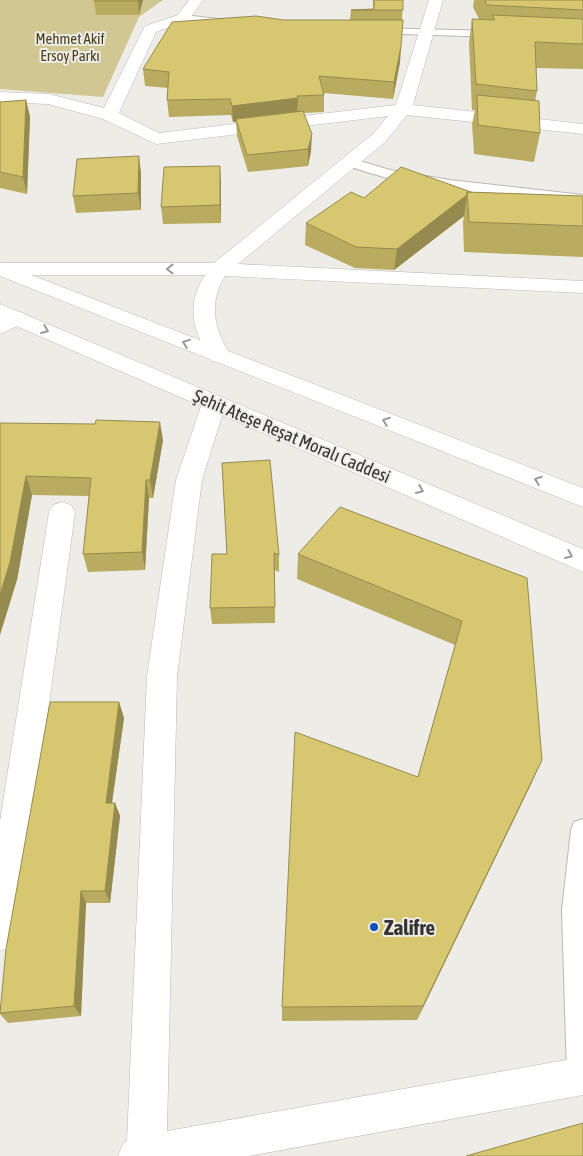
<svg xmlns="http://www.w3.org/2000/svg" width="583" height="1156" font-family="'Asap Condensed',sans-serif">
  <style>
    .green { fill: #d1c793 }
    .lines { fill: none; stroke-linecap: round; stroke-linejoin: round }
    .lane-casing { stroke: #b9b8b4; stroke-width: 2 }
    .street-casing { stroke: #b9b8b4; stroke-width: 1 }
    .secondary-casing { stroke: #b9b8b4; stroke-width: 1 }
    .lane { fill: #fff; fill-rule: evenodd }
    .street { fill: #fff; fill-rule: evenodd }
    .secondary { fill: #fff; fill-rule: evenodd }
    .wall { fill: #b9ab60 }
    .shaded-wall { fill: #968b4e }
    .building { fill: #d7c770; stroke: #968b4e }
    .oneway { stroke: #9a9a98 }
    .poi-dot { fill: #144eba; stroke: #edece7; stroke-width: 2 }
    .labels { text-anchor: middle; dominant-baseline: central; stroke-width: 4; stroke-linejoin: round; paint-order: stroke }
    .far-park-label { font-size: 15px; fill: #49421c; stroke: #edece7 }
    .street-label { font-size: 18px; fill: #343432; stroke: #edece7 }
    .near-poi-label { font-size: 21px; font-weight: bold; fill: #343432; stroke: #edece7; text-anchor: start }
  </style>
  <rect width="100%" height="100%" fill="#edece7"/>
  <path class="green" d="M0,0H163L139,17L103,97L0,89Z"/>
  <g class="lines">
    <g class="lane-casing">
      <path id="lane" d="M183,15L227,20L233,23L227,26L179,20L178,18Z
        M375,28L496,31L502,34L496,37L371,33L369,31Z
        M350,158L390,170L450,180L583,195V203C504,197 420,192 345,165L343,162Z
        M583,819V1089L581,1090L571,1086L567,1076L562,910L571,830L574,822Z"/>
    </g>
    <g class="street-casing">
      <path id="street" d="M189,0H203L188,21L156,32L119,113L159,133L396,105L429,0H443L413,105L583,124V134L407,115L385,142L238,264L583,281V293L225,276C208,304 214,329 231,356L228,361L220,363L212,361C193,332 185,306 205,275H0V263H214L373,134L388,116L156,144L103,119L48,104L0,102V92L49,94L104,108L145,26L178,15Z
        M16,311L24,313L27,318L24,323L0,334V318Z
        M214,395L222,397L226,403L202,480L177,676L167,1131L583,1057V1095L249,1156H118L124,1142L127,1141L147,676L176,480L202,403L206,397Z
        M62,502L71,505L75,512L18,933L13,946L0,951V821L49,512L53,505Z"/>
    </g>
    <g class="secondary-casing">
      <path id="secondary" d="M0,263L583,488V507L0,276Z
        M0,304L583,549V572L0,319Z"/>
    </g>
    <use href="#lane" class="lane"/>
    <use href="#street" class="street"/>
    <use href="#secondary" class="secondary"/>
  </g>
  <path class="wall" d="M94,0H143L139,15H96Z
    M373,0H403L400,62L393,99L324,93V112L303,113L311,151L308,166L248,172L237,136L236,122H233L231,115L169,117L167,100L168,88L145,86L143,69L284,20H350L351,10L373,9Z
    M474,0H583V69L536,68L537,91L535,101L540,133L534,162L474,154L472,124L475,110H472L469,43L472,19H479L473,7Z
    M26,100L30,117L27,194L0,188V102Z
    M141,173V210L76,213L73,196Z
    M221,183V223L163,224L161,207Z
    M471,192L583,196V257L464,252L463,222L464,216L394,270L355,268L305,245L306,223L364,198Z
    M0,423L163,440L153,498H149L145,570L88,572L83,554L89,496L32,495L17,580Z
    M222,463L279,555V572L275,570V623L212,624L210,608L227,554Z
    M298,554L527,578L532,782L417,1020L282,1021V1007L418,777L455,645L297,579Z
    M119,702L124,718L112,803H115L120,816L110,903H86L81,1016L8,1023L0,1014V1006Z"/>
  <path class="shaded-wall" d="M138,0H143L139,15L138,1Z
    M401,46L400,62L393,99L394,82Z
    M298,98L297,115L236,119V122H233L232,106Z
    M26,100L30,117L27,194L23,177Z
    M312,134L311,151L308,166V149Z
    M139,156L141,173V210L138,193Z
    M220,166L221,183V223L220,205Z
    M467,195L464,216L394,270L397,249Z
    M160,422L163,440L153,498L150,480Z
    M26,476L32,495L17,580L0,635V595Z
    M146,480L149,498L145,570L142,552Z
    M119,702L124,718L110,816L106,803Z
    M542,760L532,782L417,1020L423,1006Z
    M115,803L120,816L110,903L105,891Z
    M81,891L86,903L81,1016L74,1006Z"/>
  <path class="building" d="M94,0H138V1H94Z
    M374,0H403V10H351L374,9Z
    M485,0H583V10L487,5Z
    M492,15L583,19V44L535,42L537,91L476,84L472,19L495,20Z
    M256,16L284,20H403L401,46L394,82L319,76L324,95L297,96L298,98L232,106L230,99L167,100L169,72L143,69L172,22Z
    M477,95L539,101L540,133L478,125Z
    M26,100L23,177L0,172V102Z
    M303,111L312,134L308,149L247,155L236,119Z
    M139,156L138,193L73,196L77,159Z
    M220,166V205L161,207L164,167Z
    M401,167L471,192H467V195L397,249L356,247L306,223L351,192L364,198Z
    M467,192L583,196V226L469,222Z
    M96,420L160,422L150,480H146L142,552L83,554L91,478L26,476L10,562L0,595V423L95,424Z
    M270,460L279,555L274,553L275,607L210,608L212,554H227L222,463Z
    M340,507L527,578L542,760L423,1006L282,1007L295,732L418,777L462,621L298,554Z
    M50,702H119L106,803H115L105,891H81L74,1006L0,1013L6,949Z
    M583,1123V1156H466Z"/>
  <defs><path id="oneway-chevron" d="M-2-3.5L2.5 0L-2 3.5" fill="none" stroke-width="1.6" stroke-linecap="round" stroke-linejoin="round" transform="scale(1.25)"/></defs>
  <g class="oneway">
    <use href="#oneway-chevron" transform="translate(170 269) rotate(180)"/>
    <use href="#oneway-chevron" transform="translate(45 330) rotate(23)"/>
    <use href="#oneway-chevron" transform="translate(186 343) rotate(-159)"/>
    <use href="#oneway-chevron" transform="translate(386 421) rotate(-159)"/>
    <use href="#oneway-chevron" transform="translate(538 480) rotate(-159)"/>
    <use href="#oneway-chevron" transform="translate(420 490) rotate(23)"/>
    <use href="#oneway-chevron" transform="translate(569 555) rotate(23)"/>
  </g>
  <circle class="poi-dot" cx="374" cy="927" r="5"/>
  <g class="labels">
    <g class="far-park-label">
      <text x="70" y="38">Mehmet Akif<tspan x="70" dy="17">Ersoy Parkı</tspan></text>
    </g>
    <g class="street-label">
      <text transform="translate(292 436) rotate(23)">Şehit Ateşe Reşat Moralı Caddesi</text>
    </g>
    <g class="near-poi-label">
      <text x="384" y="927">Zalifre</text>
    </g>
  </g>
</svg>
